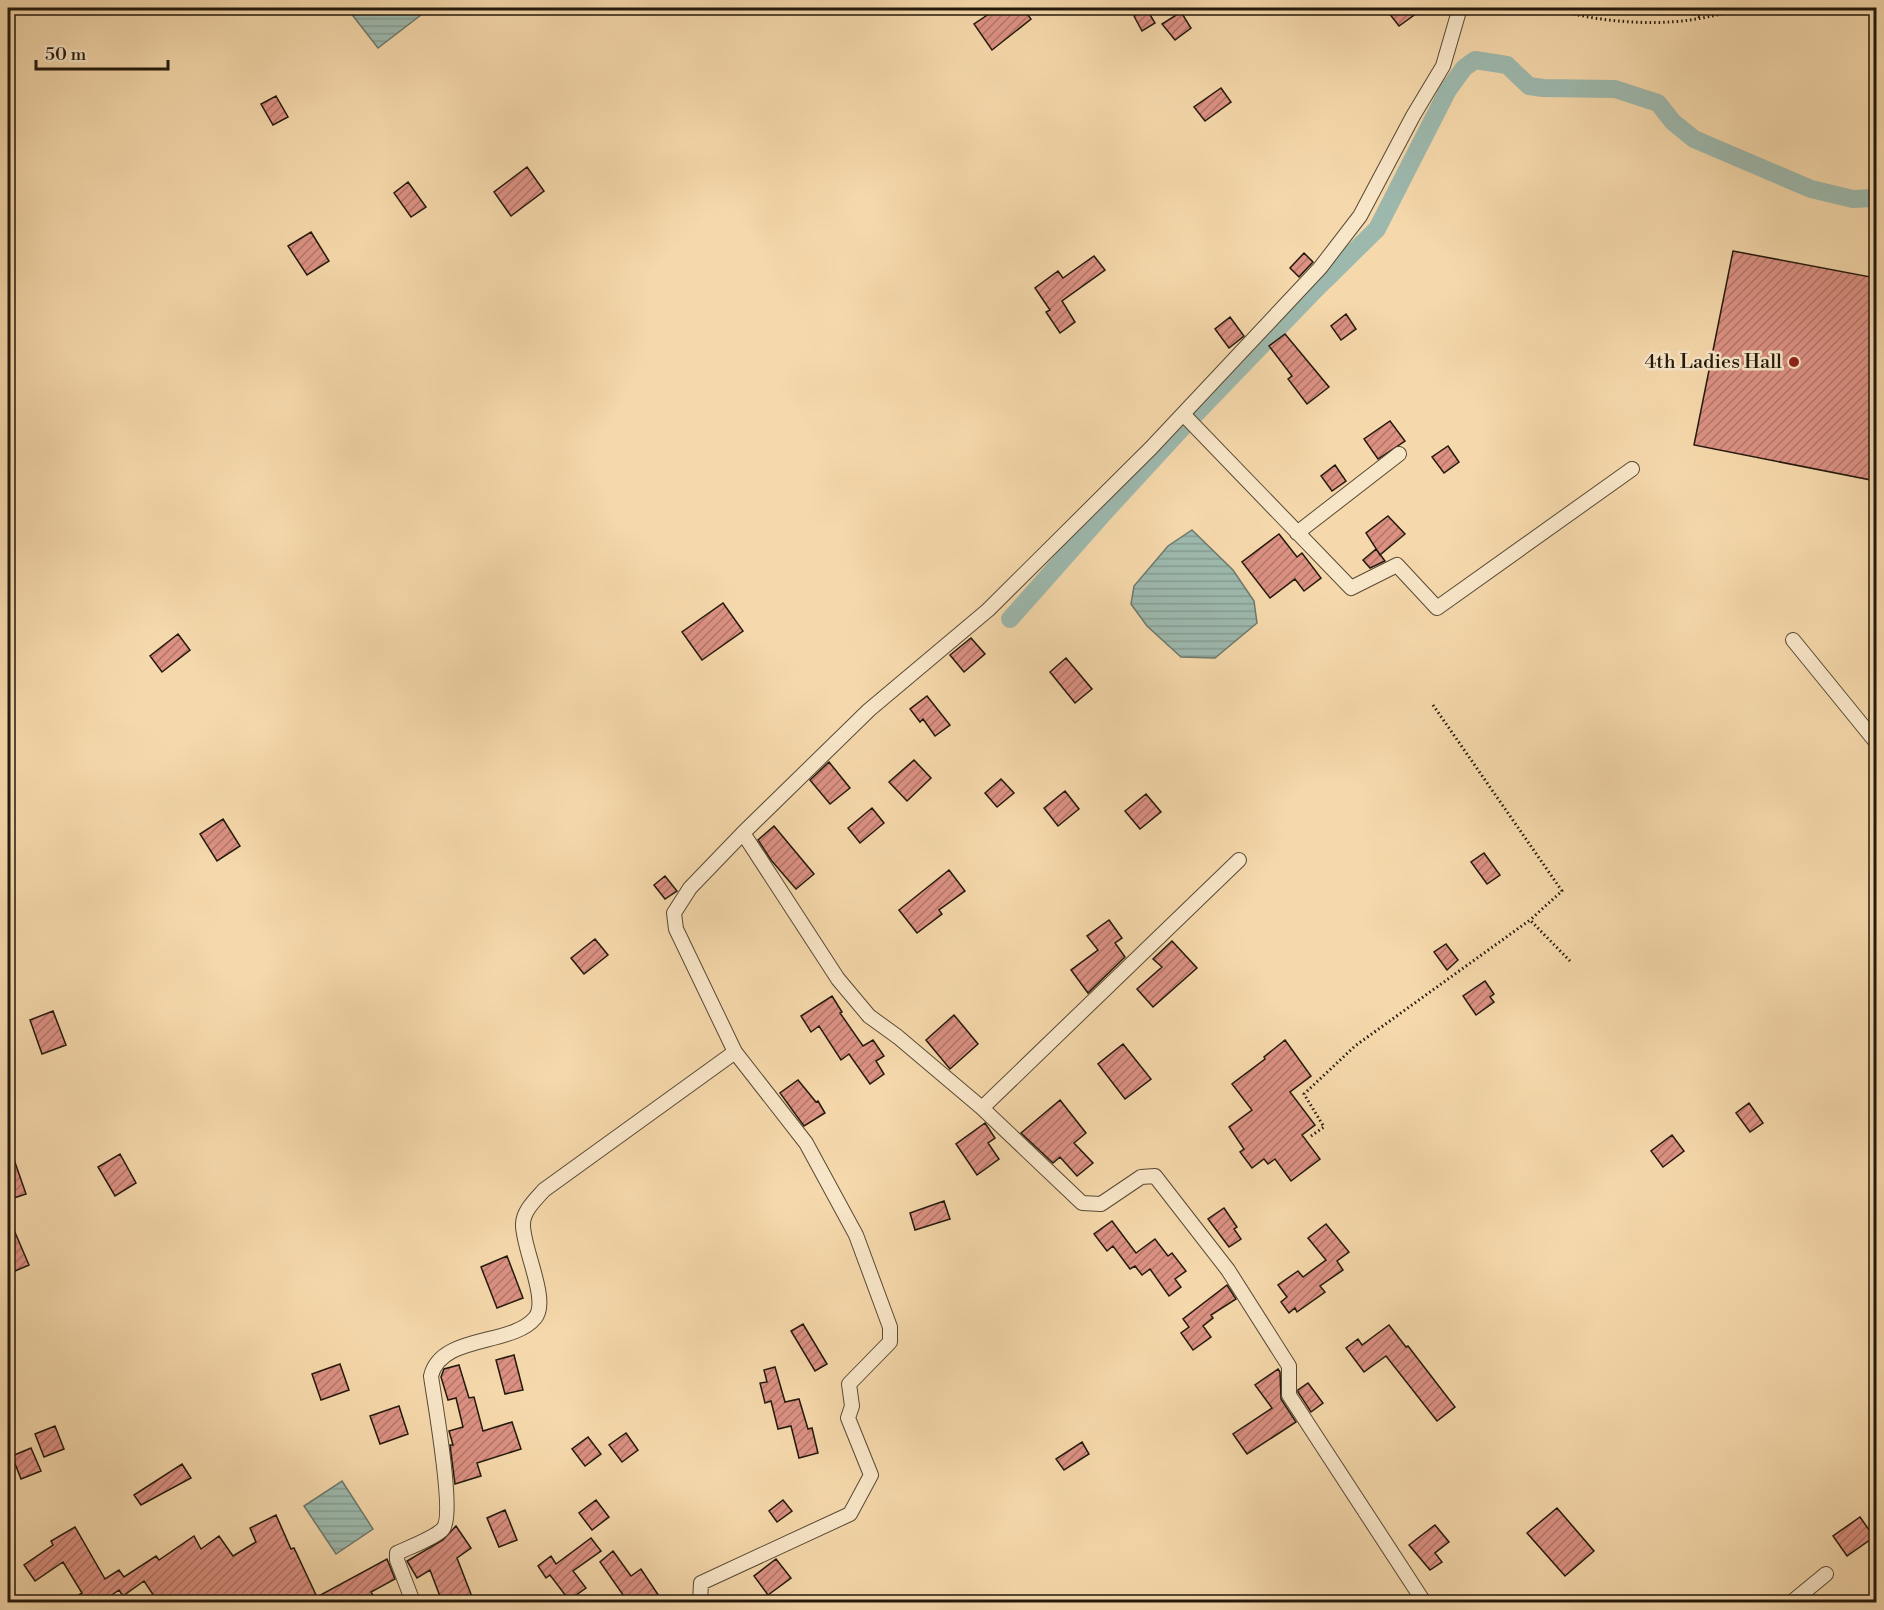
<svg xmlns="http://www.w3.org/2000/svg" width="1884" height="1610" font-family="'Libre Bodoni',serif">
  <style>
    .water { fill: url(#water-rules); stroke: #6c796d; stroke-width: 1.5 }
    .lines { fill: none; stroke-linecap: round; stroke-linejoin: round }
    .canal { stroke: #9db9ae; stroke-width: 18 }
    .building { fill: url(#building-hatch); stroke: #23190c; stroke-width: 1.5 }
    .street-casing { stroke: #584934; stroke-width: 16 }
    .path { stroke: #23190c; stroke-width: 3; stroke-dasharray: 1.5 3; stroke-linecap: butt }
    .street { stroke: #f8e6c8; stroke-width: 14 }
    .poi-dot { fill: #8f2418; stroke: #f8e6c8; stroke-width: 2 }
    .labels { text-anchor: middle; dominant-baseline: central; stroke-width: 5; stroke-linejoin: round; paint-order: stroke }
    .poi-label { font-size: 20px; fill: #23190c; stroke: #f8e6c8; text-anchor: end }
  </style>
  <defs>
    <pattern id="water-rules" width="6" height="5" patternUnits="userSpaceOnUse" patternTransform="scale(1.5)"><rect width="6" height="5" fill="#9db9ae"/><path d="M0 2.5h6" fill="none" stroke="#879e94"/></pattern>
    <pattern id="building-hatch" width="6" height="6" patternUnits="userSpaceOnUse" patternTransform="scale(1.5)"><rect width="6" height="6" fill="#dc9183"/><path d="M-1 1l2-2M0 6l6-6M5 7l2-2" fill="none" stroke="#b2766a"/></pattern>
  </defs>
  <rect width="100%" height="100%" fill="#f5d8ab"/>
  <filter id="stains"><feTurbulence type="fractalNoise" baseFrequency=".00333" numOctaves="4"/><feColorMatrix values="0 0 0 0 .2 0 0 0 0 .09 0 0 0 0 .02 0 0 0 .5 -.17"/></filter>
  <radialGradient id="worn" r=".72"><stop offset=".6" stop-color="#630" stop-opacity="0"/><stop offset="1" stop-color="#630" stop-opacity=".3"/></radialGradient>
  <path class="water" d="M355,8H430L378,48L350,12Z
    M1192,530L1233,570L1254,601L1257,623L1215,658L1181,657L1147,626L1131,604L1134,586L1168,546Z
    M342,1481L373,1529L336,1554L304,1506Z"/>
  <g class="lines">
    <path class="canal" d="M1010,619L1103,514L1184,426L1314,291L1377,229L1448,90L1464,68L1475,60L1507,65L1529,86L1543,88L1615,89L1658,103L1673,122L1694,139L1811,189L1853,199L1874,198L1876,200"/>
  </g>
  <path class="building" d="M998,8H1023L1031,19L992,50L974,24Z
    M1146,8L1155,23L1142,31L1134,16Z
    M1385,8H1424L1399,26Z
    M1181,12L1191,28L1175,40L1162,24Z
    M1221,88L1231,102L1205,121L1194,107Z
    M276,96L288,117L273,125L261,104Z
    M527,167L544,191L511,216L494,192Z
    M408,182L426,207L411,217L394,193Z
    M311,232L329,261L307,275L288,246Z
    M1733,251L1876,278V481L1694,445Z
    M1304,253L1313,262L1299,277L1290,268Z
    M1094,256L1105,270L1062,301L1075,322L1060,333L1046,312L1050,310L1035,288L1058,271L1063,278Z
    M1346,314L1356,329L1341,340L1331,326Z
    M1230,317L1244,336L1229,348L1215,329Z
    M1285,334L1329,387L1307,404L1288,379L1292,376L1269,346Z
    M1390,421L1405,441L1378,459L1364,439Z
    M1448,446L1459,462L1444,473L1432,457Z
    M1335,465L1346,481L1332,491L1321,476Z
    M1388,516L1405,534L1380,555L1366,533Z
    M1279,534L1297,557L1302,553L1321,578L1304,591L1295,579L1270,598L1242,562Z
    M1376,549L1385,561L1370,568L1363,560Z
    M723,603L743,631L702,660L682,632Z
    M178,634L190,650L162,672L150,656Z
    M971,638L985,654L964,672L950,655Z
    M1066,658L1092,689L1075,703L1050,672Z
    M927,696L950,725L935,736L923,719L920,722L910,709Z
    M914,760L931,778L907,801L889,782Z
    M829,762L850,788L830,804L810,780Z
    M1001,779L1014,793L997,807L985,793Z
    M1065,791L1079,809L1058,826L1044,808Z
    M1146,794L1161,812L1140,829L1125,811Z
    M872,808L884,823L860,843L848,828Z
    M223,819L240,846L217,861L200,834Z
    M774,826L814,874L796,889L771,860L758,840Z
    M1484,853L1500,875L1487,884L1471,862Z
    M949,870L965,891L939,910L942,914L917,933L899,910Z
    M665,876L677,891L665,899L654,885Z
    M1109,920L1122,938L1115,943L1125,957L1088,993L1071,970L1098,950L1087,936Z
    M595,939L608,955L584,974L571,958Z
    M1172,941L1197,968L1153,1007L1137,989L1162,967L1153,959Z
    M1446,944L1458,960L1447,970L1434,952Z
    M1485,981L1494,994L1490,997L1494,1002L1476,1015L1463,996Z
    M832,996L842,1012L840,1013L863,1046L873,1040L884,1056L876,1061L884,1074L870,1084L849,1054L841,1060L819,1026L811,1032L801,1016Z
    M53,1011L66,1045L42,1054L30,1020Z
    M954,1015L978,1044L950,1069L926,1040Z
    M1285,1040L1311,1076L1290,1092L1315,1125L1302,1135L1320,1159L1291,1181L1275,1159L1268,1164L1264,1159L1252,1168L1240,1152L1244,1149L1229,1127L1252,1110L1232,1084L1265,1059L1264,1057Z
    M1123,1044L1151,1079L1125,1099L1098,1064Z
    M798,1080L816,1102L818,1101L825,1113L804,1126L780,1093Z
    M1060,1100L1086,1133L1074,1143L1093,1163L1077,1176L1060,1157L1053,1163L1021,1133Z
    M1749,1103L1763,1123L1750,1132L1736,1113Z
    M985,1123L995,1138L988,1143L999,1159L977,1175L956,1144Z
    M1672,1135L1684,1151L1663,1167L1651,1151Z
    M10,1148L26,1194L8,1200V1149Z
    M120,1154L136,1183L115,1196L98,1167Z
    M944,1201L950,1219L915,1230L910,1213Z
    M1224,1208L1237,1227L1234,1229L1241,1239L1229,1247L1208,1219Z
    M8,1216L29,1265L8,1274Z
    M1112,1221L1136,1253L1155,1239L1168,1256L1172,1253L1186,1271L1175,1279L1181,1287L1169,1296L1150,1269L1142,1275L1135,1266L1130,1269L1113,1246L1107,1251L1094,1234Z
    M1326,1224L1349,1252L1337,1261L1343,1270L1320,1286L1325,1292L1297,1312L1295,1308L1289,1313L1281,1302L1287,1297L1278,1285L1298,1271L1303,1277L1326,1260L1308,1238Z
    M507,1256L523,1298L497,1308L481,1267Z
    M1227,1285L1236,1299L1211,1315L1213,1318L1203,1326L1211,1337L1193,1350L1181,1333L1189,1327L1183,1319Z
    M803,1324L827,1364L815,1371L791,1331Z
    M1389,1325L1406,1347L1408,1346L1455,1407L1437,1421L1386,1356L1364,1372L1346,1348L1358,1339L1362,1345Z
    M514,1355L523,1390L505,1394L496,1360Z
    M340,1364L349,1390L321,1400L312,1374Z
    M459,1365L469,1398L474,1397L483,1431L512,1422L521,1449L477,1463L481,1476L455,1484L450,1445H453L449,1431L463,1427L456,1398L448,1400L441,1377L444,1369Z
    M775,1367L785,1402L799,1399L808,1429L812,1428L818,1453L799,1458L791,1426L778,1429L771,1401L765,1403L760,1383L767,1382L764,1370Z
    M1278,1369L1280,1372L1281,1399L1296,1422L1247,1454L1233,1434L1272,1408L1255,1385Z
    M1308,1383L1323,1403L1311,1412L1298,1392V1390Z
    M399,1406L408,1434L380,1444L370,1416Z
    M55,1426L64,1449L44,1457L35,1434Z
    M626,1433L638,1450L622,1462L609,1445Z
    M588,1437L601,1454L585,1466L572,1449Z
    M1082,1442L1089,1454L1064,1470L1056,1459Z
    M31,1448L41,1471L21,1479L12,1456Z
    M182,1464L191,1478L141,1505L134,1495Z
    M596,1500L609,1517L592,1530L579,1513Z
    M783,1500L792,1511L777,1522L769,1511Z
    M1557,1508L1594,1551L1565,1576L1527,1533Z
    M505,1510L517,1540L499,1547L487,1518Z
    M276,1515L291,1549L294,1548L317,1597L387,1559L395,1579L371,1592L377,1602H158L144,1581L123,1596L119,1590L102,1602H67L82,1593L63,1562L35,1581L24,1565L53,1545L51,1541L75,1527L105,1579L119,1570L124,1577L156,1556L159,1560L194,1536L201,1549L219,1536L233,1556L256,1542L250,1528Z
    M1860,1517L1874,1537L1847,1556L1833,1536Z
    M1435,1525L1449,1542L1435,1553L1442,1562L1430,1570L1409,1545Z
    M456,1526L471,1548L457,1558L474,1602H454L452,1595L441,1599L430,1570L417,1578L407,1561L443,1540Z
    M591,1538L601,1551L573,1571L586,1588L569,1600L550,1575L546,1578L538,1566L551,1556L556,1564Z
    M613,1551L631,1576L641,1569L663,1602H628L600,1562Z
    M776,1559L791,1578L768,1595L754,1576Z"/>
  <g class="lines">
    <g class="street-casing">
      <path id="street" d="M1184,415L1351,588L1397,565L1437,608L1632,469
        M1297,533L1399,454
        M1793,640L1876,742
        M743,833L838,979L869,1016L898,1037L982,1108L1082,1203L1101,1204L1141,1177L1155,1176L1228,1270L1289,1366V1395L1424,1602
        M982,1108L1239,860
        M413,1602L397,1560V1553C410,1547 432,1539 442,1530C456,1517 434,1399 431,1376C441,1334 512,1346 535,1318C550,1301 522,1247 523,1224C523,1211 536,1199 544,1190L735,1052L676,929L674,913L690,888L743,833L869,710L988,610L1151,448L1320,268L1360,216L1413,116L1443,66L1459,11
        M700,1602L701,1583L850,1514L871,1475L848,1418L852,1406L849,1384L890,1342V1327L856,1235L806,1143L735,1052
        M1792,1602L1826,1574"/>
    </g>
    <path class="path" d="M1552,8C1591,21 1649,26 1690,20C1710,17 1730,12 1749,8
      M1682,8L1700,17
      M1433,705L1562,891L1530,920
      M1311,1136L1324,1127L1304,1094L1355,1046L1530,920L1570,961"/>
    <use href="#street" class="street"/>
  </g>
  <circle class="poi-dot" cx="1794" cy="362" r="6"/>
  <g class="labels">
    <g class="poi-label">
      <text x="1782" y="362">4th Ladies Hall</text>
    </g>
  </g>
  <rect width="1884" height="1610" fill="none" stroke="#f5d8ab" stroke-width="30"/>
  <rect x="9" y="9" width="1866" height="1592" fill="none" stroke="#23190c" stroke-width="3"/>
  <rect x="15" y="15" width="1854" height="1580" fill="none" stroke="#23190c" stroke-width="1.5"/>
  <path d="M36 60v9h132v-9" fill="none" stroke="#23190c" stroke-width="3"/>
  <text x="45" y="60" font-size="18" fill="#23190c" stroke="#f8e6c8" stroke-width="4.5" paint-order="stroke">50 m</text>
  <rect width="100%" height="100%" filter="url(#stains)"/>
  <rect width="100%" height="100%" fill="url(#worn)"/>
</svg>
